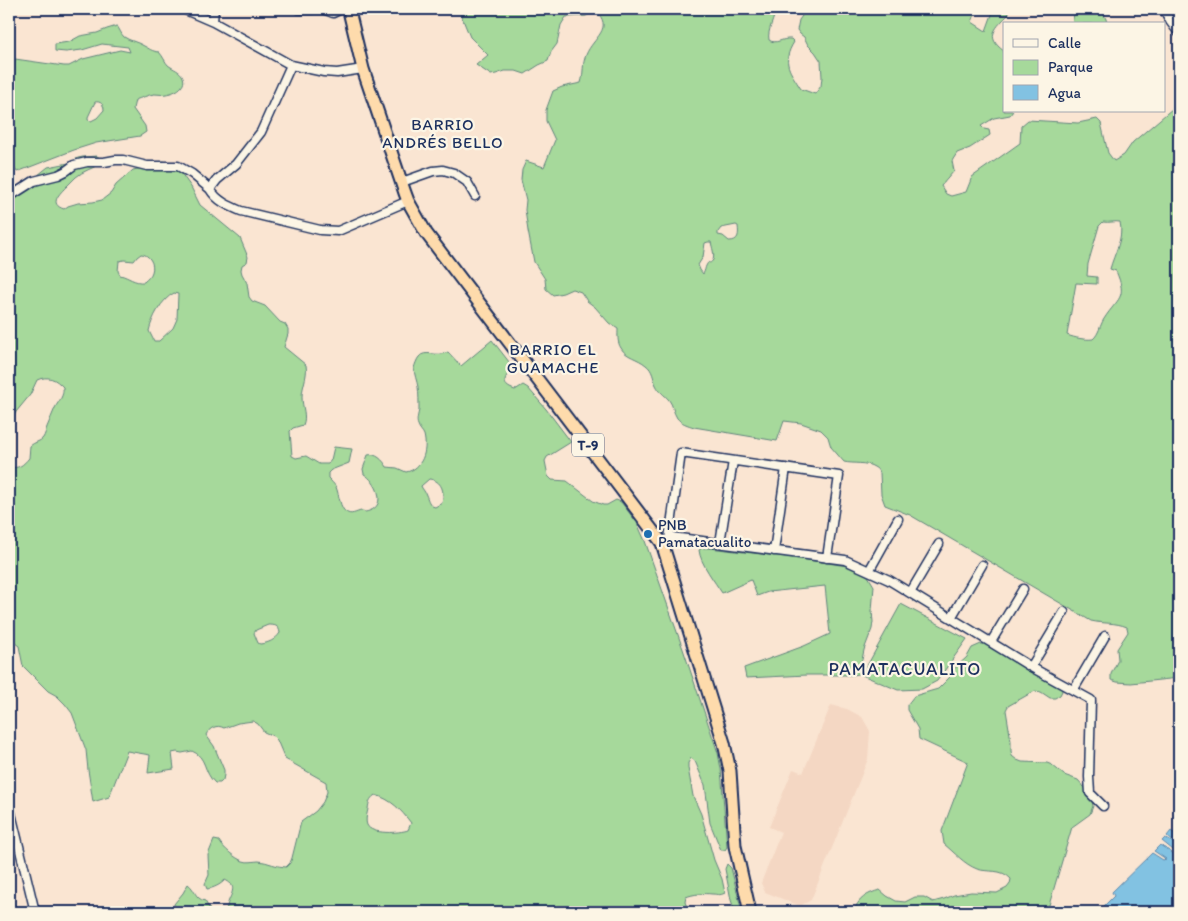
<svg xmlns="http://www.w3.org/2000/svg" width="1188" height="921" font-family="Itim,sans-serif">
	<rect width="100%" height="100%" fill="#fae5d2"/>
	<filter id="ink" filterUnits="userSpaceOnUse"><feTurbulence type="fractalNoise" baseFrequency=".02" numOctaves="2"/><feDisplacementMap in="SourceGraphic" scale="10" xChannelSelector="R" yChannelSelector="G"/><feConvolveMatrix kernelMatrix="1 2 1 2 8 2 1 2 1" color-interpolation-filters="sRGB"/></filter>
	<g filter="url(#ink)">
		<!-- built -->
		<path fill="#f4d7c3" d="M 831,705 L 847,709 L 862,717 L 870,731 L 868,759 L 811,900 L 800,906 L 765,892 L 761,883 L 781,832 L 769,827 L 793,769 L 803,773 Z"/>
		<!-- green -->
		<path fill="#a6d99b" stroke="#60847c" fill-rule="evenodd" d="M 428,9 L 775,9 C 775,20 767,29 769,40 C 776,45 782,38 791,39 L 794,42 C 781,63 790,71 801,89 L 815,94 L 821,86 L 822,77 L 821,61 L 815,52 L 808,45 L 804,37 L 800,34 L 797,30 L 799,20 L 807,9 L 977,9 L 972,22 L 986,31 L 994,9 L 1007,10 L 1009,14 C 996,27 984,37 1004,51 L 1004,111 L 1013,111 L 1010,115 L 994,118 L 981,126 L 984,129 L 989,130 L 990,135 L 970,148 L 957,153 L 952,161 L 954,171 L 941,186 L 946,194 L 951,196 L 966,192 L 972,177 L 1020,143 L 1021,126 L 1028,120 L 1078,123 L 1097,119 L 1101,123 L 1108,153 L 1114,161 L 1124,155 L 1133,142 L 1179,103 L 1179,678 L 1131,683 L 1117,682 L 1111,680 L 1111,674 L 1118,660 L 1117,649 L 1128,632 L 1127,627 C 1115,622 1104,624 1091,621 L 910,515 L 885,505 L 881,494 L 880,473 C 878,471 877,468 874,467 C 867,462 852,464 844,462 L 831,447 L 828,437 L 821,430 L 801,423 L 784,421 L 777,441 L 694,427 C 688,425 681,423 677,418 C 673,412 673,405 669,400 C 664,394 660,393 656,385 C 653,378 653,370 646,365 C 638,358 626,357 621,348 C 617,342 618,335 618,329 L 609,323 L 595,307 L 587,301 L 581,292 L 572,289 L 563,293 L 553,295 L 546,289 L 545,279 L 534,262 L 528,231 L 525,210 L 526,200 L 521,180 L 522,170 L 526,161 L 544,167 L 555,140 L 546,121 L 546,110 L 553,91 L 562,87 L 581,83 C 584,73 582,64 586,55 C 593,37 615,29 595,10 L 586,16 L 566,17 L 561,25 L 557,44 L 551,52 L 548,61 L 539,65 L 525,74 L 516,71 L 505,71 L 496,74 L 491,75 L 476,65 L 488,55 L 470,37 L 459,10 L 440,12 L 435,14 ZM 1103,222 C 1109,223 1115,221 1120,222 C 1124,238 1114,254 1110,269 L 1116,271 C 1128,299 1118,297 1104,319 C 1100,325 1099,334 1093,339 C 1085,340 1075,338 1067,335 L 1076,283 L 1097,284 L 1097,277 L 1087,276 L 1088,264 L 1099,226 ZM 736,225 L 738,226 C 739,235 739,241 729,241 L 723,236 L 718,235 L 718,232 L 721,228 ZM 708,242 L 711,242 C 712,247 715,255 713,260 C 708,267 710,258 706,266 C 705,268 705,271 703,274 L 700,270 L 698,265 L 703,257 L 705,243 Z
			M 1075,9 L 1101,9 L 1106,19 L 1107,24 L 1072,24 Z
			M 117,26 C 120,30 121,34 124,37 C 130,41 138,42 144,46 C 150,49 151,51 159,52 C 163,56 165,62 168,65 C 173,69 181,71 183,77 C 187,88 173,93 166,94 C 162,95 158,94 154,94 C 148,95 141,98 135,100 L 133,109 L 145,126 L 146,132 L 140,136 L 96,143 L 74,150 L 17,172 L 9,160 L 9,70 L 14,71 L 15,59 L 64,66 L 69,66 L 83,59 L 120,50 L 130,52 L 128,47 L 102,44 L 82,50 L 66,52 L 55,51 L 55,44 L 69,42 L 80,36 L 97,33 L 107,29 ZM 95,102 C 100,101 104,104 104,110 L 97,118 L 91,121 L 88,120 L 88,117 Z
			M 97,156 L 102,159 L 101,164 C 93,168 83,171 76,177 C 73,180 70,183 67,186 C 60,193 48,204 64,209 L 68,206 L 78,203 L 93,202 L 102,200 L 111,193 L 116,185 L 133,170 L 148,167 L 163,161 L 168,162 L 176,166 L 191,187 L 200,205 L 240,238 L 248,257 L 247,262 L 242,265 L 241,270 L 242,274 L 247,283 L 249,297 L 252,301 L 265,306 L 280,322 L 285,324 L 288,329 L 288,334 L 284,347 L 306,365 C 308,376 302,386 302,397 C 302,407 307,416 303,425 L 293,428 L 290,431 L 292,456 L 296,458 L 306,456 L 319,464 L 328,464 L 331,460 L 334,447 L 352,449 L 349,463 L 331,470 L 328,473 L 328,478 C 331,481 334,484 336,487 C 339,494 340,509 346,512 C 351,516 356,512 361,511 C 366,511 363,513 369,511 C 388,505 376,481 364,474 L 363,469 L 368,455 C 376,453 383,460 387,467 L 397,468 L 406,472 C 422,469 428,451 424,435 C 423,432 419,429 418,425 C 416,421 418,415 419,410 C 419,404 419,393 418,387 C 417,381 414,374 414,368 C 415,365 417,359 419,357 C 425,349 437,358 448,352 L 461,366 L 492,340 L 513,367 C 505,377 499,385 515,390 L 523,385 L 528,388 L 546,409 L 571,442 L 547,457 L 545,461 L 548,476 L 552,480 L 567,481 L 593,501 L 603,505 L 607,505 L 616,500 L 621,502 L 637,523 L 645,541 L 683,649 L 718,753 L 721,769 L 727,847 L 725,850 L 721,850 L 710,823 L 705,785 L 695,761 L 691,758 L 688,763 L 688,768 L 693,796 L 701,814 L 714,860 L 722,879 L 725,893 C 719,896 718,894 712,894 C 704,893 693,894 686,897 L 685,902 L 689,912 L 225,912 C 227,909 227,904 229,900 C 233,891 236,885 225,880 C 220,885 214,888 207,889 L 205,884 L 209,875 L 208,855 L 214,840 L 219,841 C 223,848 236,859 243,861 C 248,863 254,861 259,861 C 268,862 277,867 286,867 L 290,863 L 292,858 L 301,822 L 316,811 L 323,802 L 327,792 L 326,782 L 285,759 L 277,740 L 273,736 L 264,732 L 258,724 L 253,721 L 238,723 L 224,728 C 217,724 209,728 206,735 L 214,746 L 224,770 L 224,775 L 223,780 L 220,783 L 215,783 C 203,772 207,757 192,751 L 182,753 L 177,752 L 172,753 L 174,769 L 148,773 L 150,755 L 127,751 L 109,797 L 93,802 L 88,770 L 86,750 L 72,713 L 65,704 L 57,696 L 48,691 L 23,666 L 19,646 L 11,640 L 9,623 L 10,609 L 9,602 L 9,466 C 18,470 23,465 29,458 L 30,446 C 34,442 40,442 43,438 C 45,435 46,430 47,427 C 50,421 52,414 55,408 C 59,400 64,397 63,387 C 56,379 48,375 37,380 L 30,395 L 16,412 L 9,425 L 9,291 L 11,279 L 9,264 L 9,211 L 12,196 L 48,167 L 69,163 L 78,158 L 83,157 ZM 141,254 C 149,254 155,264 152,272 C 151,276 147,279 144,282 C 134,283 129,277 120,275 L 118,271 L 119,261 L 124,260 L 134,261 L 137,257 ZM 174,293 L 178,294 L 177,319 L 173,328 L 159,341 L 154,341 L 149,331 C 152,318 161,300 174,293 ZM 429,479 C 442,480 445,492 442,503 L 435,507 L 432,506 C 428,502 428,499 426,495 C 425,491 422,489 421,486 ZM 268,625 C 274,625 279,625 280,633 C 275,640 269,643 260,644 L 258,643 L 254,633 L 256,630 ZM 375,795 C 391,799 401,810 411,823 L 408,830 C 400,833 371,835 367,825 C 365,820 367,814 368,809 C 369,803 369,799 375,795 Z
			M 702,548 L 709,548 L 796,558 L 847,566 L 858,570 L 868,576 L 874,586 L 872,611 L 873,622 L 872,629 L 864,650 L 859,674 L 852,675 L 807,675 L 746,678 L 744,668 L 804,646 L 830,634 L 825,586 L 768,592 L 757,596 L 751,580 L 722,593 C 715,582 700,563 699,550 Z
			M 901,604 L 967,639 L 937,681 L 922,689 L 898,690 L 862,675 Z
			M 981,644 L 986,644 L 996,649 L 1061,686 L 1062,691 L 1060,695 L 1055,698 L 1050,698 L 1041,692 L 1035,691 L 1031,693 L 1008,706 L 1006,710 L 1011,741 L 1011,751 L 1012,756 L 1017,760 L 1022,762 L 1047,763 L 1052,765 L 1064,775 L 1078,780 L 1085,788 L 1092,801 L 1093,806 L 1090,814 L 1072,827 L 1047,912 L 854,912 C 857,899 868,893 880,890 L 887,896 L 896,901 L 905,902 L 915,897 L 924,897 L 933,902 L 944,899 L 954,895 L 971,892 L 997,893 L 1007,888 L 1010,884 L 1011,879 C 1001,868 989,873 977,869 C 964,864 955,853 944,844 L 942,831 L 968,762 L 919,739 L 918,729 L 907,710 L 907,705 L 914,696 L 938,689 L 950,677 L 955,668 L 967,657 L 972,648 Z
			M 727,864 L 731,868 L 742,912 L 735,912 L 731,900 L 725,869 Z
			M 188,884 C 196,890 194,898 205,901 L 211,912 L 175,912 L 174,904 L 183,893 Z"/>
		<!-- water -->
		<path fill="#82c2e2" stroke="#5987ad" d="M 1171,831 L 1179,837 L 1179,912 L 1103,912 L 1104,906 L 1114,896 L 1112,892 L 1152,853 L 1163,860 L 1166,859 L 1154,851 L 1160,845 L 1177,856 L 1178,854 L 1162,841 L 1165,838 L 1177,845 L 1167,836 Z"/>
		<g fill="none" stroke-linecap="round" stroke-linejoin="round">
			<defs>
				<path id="minor" d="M 183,9 L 213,22
					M 214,9 L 213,22 L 291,65 L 324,72 L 337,73 L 363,69
					M 299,9 L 312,9
					M 323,9 L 333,13 L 341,9
					M 1164,9 L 1170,21 L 1179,33
					M 291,65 L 261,132 L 236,164 L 217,180 L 210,189 C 217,201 229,206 241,211 L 320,230 L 338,231 L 408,201
					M 402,182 L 433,171 L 443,170 L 454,173 L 467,182 L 475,196
					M 9,197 L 34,181 L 58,175 L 66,171 L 74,165 L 87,162 L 104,162 L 115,160 L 123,160 L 147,166 L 178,166 L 192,174 L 210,189
					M 669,539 L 681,453 L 839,476 L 827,558
					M 662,543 L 672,537 L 845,560 L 889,580 L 1031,667 L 1091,700 L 1089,777 L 1090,793 L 1103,806
					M 720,543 L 733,461
					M 774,551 L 786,468
					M 869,571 L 898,519
					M 910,593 L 939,544
					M 951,618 L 982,565
					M 991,642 L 1023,589
					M 1031,667 L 1064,612
					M 1074,689 L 1105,636
					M 9,805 L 35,912"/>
				<path id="highway" d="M 350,9 L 350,15 L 363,69 L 405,193 L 408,201 L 426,233 L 662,543 L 724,743 L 730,771 L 735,846 L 750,912"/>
			</defs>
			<!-- minor casing -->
			<use href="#minor" stroke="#1b2f5e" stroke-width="11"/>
			<!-- highway casing -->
			<use href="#highway" stroke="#1b2f5e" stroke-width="15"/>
			<!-- minor -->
			<use href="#minor" stroke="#fcf5e5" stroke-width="8"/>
			<!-- highway -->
			<use href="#highway" stroke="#fedbac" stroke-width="11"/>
		</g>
	</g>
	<!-- markers -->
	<circle fill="#1f6fb2" stroke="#fcf5e5" stroke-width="2" cx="648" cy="534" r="5"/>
	<g text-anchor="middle" stroke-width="4.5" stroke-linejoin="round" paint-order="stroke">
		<!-- shield labels -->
		<rect fill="#fcf5e5" stroke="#5e6a86" stroke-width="1" x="572" y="433.5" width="32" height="23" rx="4"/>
		<g font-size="14" font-weight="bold" fill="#1b2f5e">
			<text x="588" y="450">T-9</text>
		</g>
		<!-- poi labels -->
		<g font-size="15" fill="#1b2f5e" stroke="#fcf5e5" text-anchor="start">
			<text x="658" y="530">PNB<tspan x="658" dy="17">Pamatacualito</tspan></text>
		</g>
		<!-- neighbourhood labels -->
		<g font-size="16" letter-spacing="1" fill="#1b2f5e" stroke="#fcf5e5">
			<text x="443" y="130">BARRIO<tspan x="443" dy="18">ANDRÉS BELLO</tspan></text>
			<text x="553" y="355">BARRIO EL<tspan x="553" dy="18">GUAMACHE</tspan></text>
		</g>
		<!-- quarter labels -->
		<g font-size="18" letter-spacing="1" fill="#1b2f5e" stroke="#fcf5e5">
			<text x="905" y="675">PAMATACUALITO</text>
		</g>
	</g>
	<!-- margin -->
	<rect width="1188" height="921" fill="none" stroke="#fcf5e5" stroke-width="30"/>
	<rect x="15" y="15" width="1158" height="891" fill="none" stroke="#1b2f5e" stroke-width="2" filter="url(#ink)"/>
	<!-- legend -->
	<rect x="1003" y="22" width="162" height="90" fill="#fcf5e5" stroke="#a2a6af"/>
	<rect x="1013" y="39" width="25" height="8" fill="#fcf5e5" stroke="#a2a6af"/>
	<text x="1048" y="48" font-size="15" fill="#1b2f5e">Calle</text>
	<rect x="1013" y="60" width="25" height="15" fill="#a6d99b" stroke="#a2a6af"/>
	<text x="1048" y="72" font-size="15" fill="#1b2f5e">Parque</text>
	<rect x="1013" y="85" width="25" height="15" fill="#82c2e2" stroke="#a2a6af"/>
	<text x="1048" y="98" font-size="15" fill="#1b2f5e">Agua</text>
</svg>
